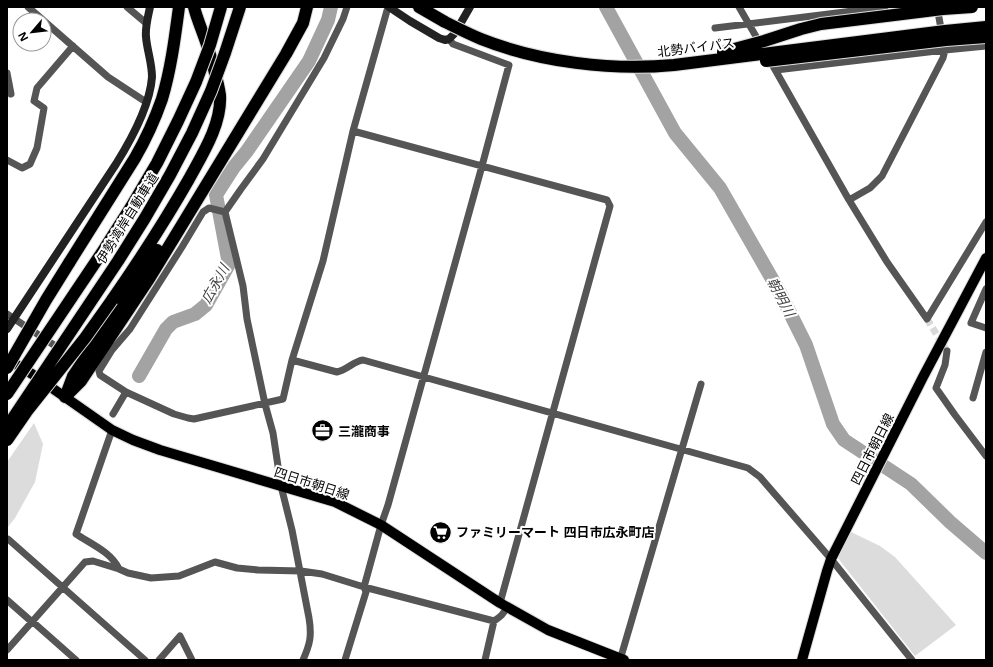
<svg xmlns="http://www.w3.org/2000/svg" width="993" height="667" font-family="'Noto Sans','Noto Sans JP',sans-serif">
	<rect width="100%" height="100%" fill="#fff"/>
	<!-- green -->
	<path fill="#dcdcdc" d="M 34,423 L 43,444 L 35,482 L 15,518 L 7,528 L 7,462 Z
		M 851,532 L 880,546 L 895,557 L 956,625 L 915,656 L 837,557 Z"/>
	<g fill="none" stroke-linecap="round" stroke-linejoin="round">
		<!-- river -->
		<path stroke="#a3a3a3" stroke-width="14" d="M 606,7 L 675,133 L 720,188 L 779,291 L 806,345 L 833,424 L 844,440 L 911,484 L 950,522 L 986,553
			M 139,376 L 166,329 L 173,322 L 195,314 L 206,305 L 229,264 L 216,195 L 234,167 L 247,151 L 309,61 L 328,20 L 331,7"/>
		<!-- street-tunnel -->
		<path stroke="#d9d9d9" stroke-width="7" stroke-dasharray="7 3.5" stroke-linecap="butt" d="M 927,319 L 947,351"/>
		<defs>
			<path id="primary" d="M 7,359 L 32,374 L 112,430 L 133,440 L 160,450 L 335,502 L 381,525 L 500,603 L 548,630 L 624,660
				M 802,660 L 827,571 L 831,559 L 923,377 L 986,258"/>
			<path id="highway" d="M 419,7 L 445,22
				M 69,263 L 135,158 C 146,139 155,119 162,99 C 171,69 175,37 179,7
				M 112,300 C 139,261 165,221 189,179 C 202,155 222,124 220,95 C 219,89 218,83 216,77 C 213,65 210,53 206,42 C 202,30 197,19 194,7
				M 67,392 L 73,376 L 143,273 L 157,250
				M 65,397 L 81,381 L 149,279 L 286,54 L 303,23 L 307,7"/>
		</defs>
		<!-- primary casing -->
		<use href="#primary" stroke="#dbdbdb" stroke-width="12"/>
		<!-- highway casing -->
		<use href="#highway" stroke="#dbdbdb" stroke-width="14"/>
		<!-- street -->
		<path stroke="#555" stroke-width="7" d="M 28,7 L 43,20
			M 127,7 L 146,23
			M 739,7 L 761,45
			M 44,21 L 108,77 L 146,102
			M 715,28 L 885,7
			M 769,59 L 849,200 L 887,262 L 927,319 L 986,222
			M 776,70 L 945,50 L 986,46
			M 7,73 L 11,94
			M 353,131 L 607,200 L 610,206 L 500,603
			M 7,160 L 22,168 L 30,164 L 37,148 L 44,108 L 34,101 L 37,88 L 73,46
			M 849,200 L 870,188 L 882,176 L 943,58 L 945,50 L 937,7
			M 225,212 L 209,208 L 203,212 L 182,247 L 130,329 L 112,350 L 99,371 L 100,375 L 103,377 L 126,392 L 174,414 L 188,418 L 194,419 L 283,399 L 292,360 L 323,261 L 353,131 L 388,7
			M 986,289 L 971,323 L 986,328
			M 7,314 L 72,357
			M 947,351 L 945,365 L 936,388 L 955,415 L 986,456
			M 292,360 L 337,372 C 347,370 354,361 363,360 L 748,468 L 760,477 L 831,559 L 912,660
			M 973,398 L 986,352
			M 113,414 L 126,392
			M 112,430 L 76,534 C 91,544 111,552 119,569
			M 7,539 L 8,539 L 145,660
			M 7,600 L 32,622
			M 33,622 L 76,660
			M 7,650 L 85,562 L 93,561 L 119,569 L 128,573 L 151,578 L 179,576 L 215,562 L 237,568 L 258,570 L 301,571 L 322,574 L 364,587 L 494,621
			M 159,660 L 180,636 L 192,660
			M 303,660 C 310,644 312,636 309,618 L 292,530 L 281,486 L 273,433 L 265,404 L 247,319 L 243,286 L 225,212 L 241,189 L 263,159 L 324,58 L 343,19 L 347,7
			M 345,660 L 366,592 L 364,587 L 381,525 L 388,505 L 482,166 L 509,65 L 453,44 L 449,39
			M 485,660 L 494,621 C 500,617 504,614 507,607
			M 620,660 L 701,384"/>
		<!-- secondary -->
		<path stroke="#222" stroke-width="8" d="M 389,7 L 410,21 L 439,38 L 445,40 L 449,39 L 455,33 L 470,7
			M 7,329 L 116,164 C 131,140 150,105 152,77 C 152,63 147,50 146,37 C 145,27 148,17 150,7"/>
		<!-- primary -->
		<use href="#primary" stroke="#000" stroke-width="10"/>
		<!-- highway -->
		<use href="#highway" stroke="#000" stroke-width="12"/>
		<defs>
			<path id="highway-bridge" d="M 445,22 C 457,28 469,34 481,39 C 539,62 612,71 674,65 L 945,31 L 986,27
				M 723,52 L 764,41 L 801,29 L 821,24 L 943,9 L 972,7
				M 766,61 L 946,40 L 986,37
				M 7,368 L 46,300 L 69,263
				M 7,394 L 103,251 L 131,207 L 157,163 L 178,121 L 196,82 L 210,45 L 221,7
				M 7,427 L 118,261 L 145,218 L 170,175 L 192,133 L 211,91 L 225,53 L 240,7
				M 7,440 L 27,411 L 85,338 L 112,300"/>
		</defs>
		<!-- highway-bridge casing -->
		<use href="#highway-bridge" stroke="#dbdbdb" stroke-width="14" stroke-linecap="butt"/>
		<!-- highway-bridge -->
		<use href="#highway-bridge" stroke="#000" stroke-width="12"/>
	</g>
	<!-- icons -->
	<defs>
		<symbol id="office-disc" viewBox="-11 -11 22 22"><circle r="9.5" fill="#000" stroke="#fff"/><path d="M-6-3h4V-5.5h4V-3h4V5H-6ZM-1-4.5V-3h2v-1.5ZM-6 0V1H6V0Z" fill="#fff"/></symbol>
		<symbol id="supermarket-disc" viewBox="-11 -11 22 22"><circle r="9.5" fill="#000" stroke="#fff"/><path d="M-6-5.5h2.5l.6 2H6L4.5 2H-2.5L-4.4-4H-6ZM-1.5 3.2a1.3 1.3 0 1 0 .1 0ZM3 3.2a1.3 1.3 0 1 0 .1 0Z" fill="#fff"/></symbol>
	</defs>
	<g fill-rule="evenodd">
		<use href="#office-disc" x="310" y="418" width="25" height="25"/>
		<use href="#supermarket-disc" x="428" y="520" width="25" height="25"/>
	</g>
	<g text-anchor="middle" stroke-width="4" stroke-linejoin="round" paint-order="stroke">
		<!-- street labels -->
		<g font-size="13" fill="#000" stroke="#fff">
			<text transform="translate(696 47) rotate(-7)" y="5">北勢バイパス</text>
			<text transform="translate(127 218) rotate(-58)" y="5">伊勢湾岸自動車道</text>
			<text transform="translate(872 449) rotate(-63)" y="5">四日市朝日線</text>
			<text transform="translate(312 483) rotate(18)" y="5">四日市朝日線</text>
		</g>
		<!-- poi labels -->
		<g font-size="13" font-weight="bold" fill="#000" stroke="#fff" text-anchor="start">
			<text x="338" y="436">三瀧商事</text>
			<text x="456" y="537">ファミリーマート 四日市広永町店</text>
		</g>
		<!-- water labels -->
		<g font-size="14" font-style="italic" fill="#444" stroke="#fff">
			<text transform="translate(215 284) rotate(-61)" y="5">広永川</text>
			<text transform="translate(781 297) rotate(62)" y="5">朝明川</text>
		</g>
	</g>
	<!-- border -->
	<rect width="993" height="667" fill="none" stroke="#000000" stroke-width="16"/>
	<!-- north arrow -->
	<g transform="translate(32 32) rotate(242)"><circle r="19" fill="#ffffff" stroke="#999999"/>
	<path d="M0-3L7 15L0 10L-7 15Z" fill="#000000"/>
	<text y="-6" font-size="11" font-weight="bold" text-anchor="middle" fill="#000000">N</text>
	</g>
</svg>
